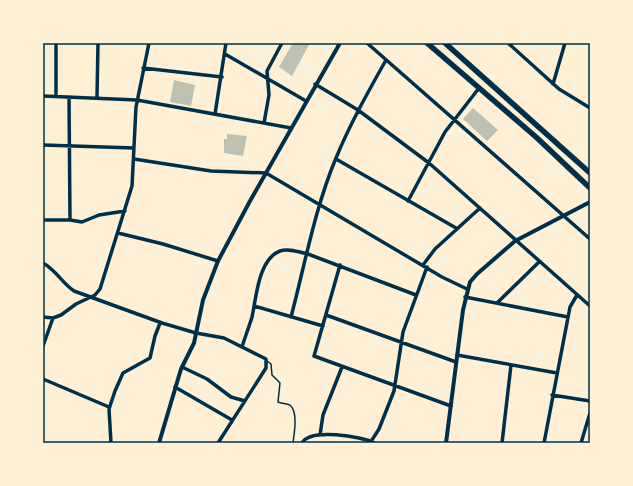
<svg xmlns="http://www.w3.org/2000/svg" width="633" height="486" font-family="'Nunito Sans',sans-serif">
	<rect width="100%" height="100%" fill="#fdf0d5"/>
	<!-- building -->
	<path fill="#bec0b2" d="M 293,43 L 310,43 L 292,76 L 279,67 Z
		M 174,80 L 195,85 L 191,106 L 170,102 Z
		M 473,108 L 498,130 L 487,141 L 463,119 Z
		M 227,134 L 247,136 L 243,156 L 224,153 L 224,139 L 227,139 Z"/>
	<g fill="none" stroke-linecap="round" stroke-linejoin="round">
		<!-- service -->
		<path stroke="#003049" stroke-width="1.5" d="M 267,361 L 271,364 L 272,375 L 280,383 L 278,402 C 282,404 288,403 291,406 C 298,414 294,434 293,443"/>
		<!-- minor -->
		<path stroke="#003049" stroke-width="3.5" d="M 56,43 L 56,96
			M 367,43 L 590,239
			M 508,43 L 559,89 L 590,108
			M 225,54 L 306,101
			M 143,68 L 222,77
			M 315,84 L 358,110 L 429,163 L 590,306
			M 553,84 L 565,43
			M 43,96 L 137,100 L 291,128
			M 69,97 L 70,220
			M 97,97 L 98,43
			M 215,114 L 226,43
			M 264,123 L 269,95 L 267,71 L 282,43
			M 43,145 L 134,148
			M 134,159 L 211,171 L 266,173 L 442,277 L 467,289
			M 336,159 L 456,228
			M 408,201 L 445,132 L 479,88
			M 43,220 L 70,220 L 82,222 L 99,215 L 125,211
			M 118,233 L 163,244 L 218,261
			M 43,263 C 56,270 62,283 74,291 L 162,323 L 196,333 L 224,338 L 266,359 L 266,368 L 218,443
			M 340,265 L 314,356 L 451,406
			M 423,265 L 435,249 L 480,208
			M 465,297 L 568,317
			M 497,303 L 539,262
			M 254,306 L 323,326
			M 326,315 L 456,362
			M 43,317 L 53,318 L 61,315 L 76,304 L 95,295 L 100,289 L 132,186 L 136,107 L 149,43
			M 291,317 C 305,264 315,208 336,158 C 350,124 368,92 386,60
			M 43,346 L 53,318
			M 242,347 C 245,337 249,327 252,317 C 256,300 258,259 280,251 C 288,248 299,252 308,254 L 416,295
			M 457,355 L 557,373
			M 182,367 L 207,379 L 231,397 L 245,401
			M 43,379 L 109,407
			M 175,387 L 232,420
			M 552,395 L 590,401
			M 320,435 L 323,415 L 342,367
			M 111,443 L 109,409 L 115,391 L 123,373 L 150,358 L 155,336 L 160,323
			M 302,443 C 310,428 361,436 375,443
			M 370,443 L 379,429 L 394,391 L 403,332 L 427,267
			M 502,443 L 511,365
			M 544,443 L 570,307 L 577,295
			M 581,443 L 590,413"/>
		<!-- tertiary -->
		<path stroke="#003049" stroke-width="4" d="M 159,443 L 181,369 L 194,343 L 203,300 L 218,261 L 250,201 L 340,43
			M 446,443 L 463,310 L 470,282 L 477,274 L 515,241 L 590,202"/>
		<!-- trunk -->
		<path stroke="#003049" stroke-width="5.5" d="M 427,43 L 536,137 L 590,188
			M 445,43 L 590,173"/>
	</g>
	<!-- border -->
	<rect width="633" height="486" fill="none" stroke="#fdf0d5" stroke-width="88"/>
	<rect x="44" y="44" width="545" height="398" fill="none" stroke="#003049" stroke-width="1.5"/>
</svg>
